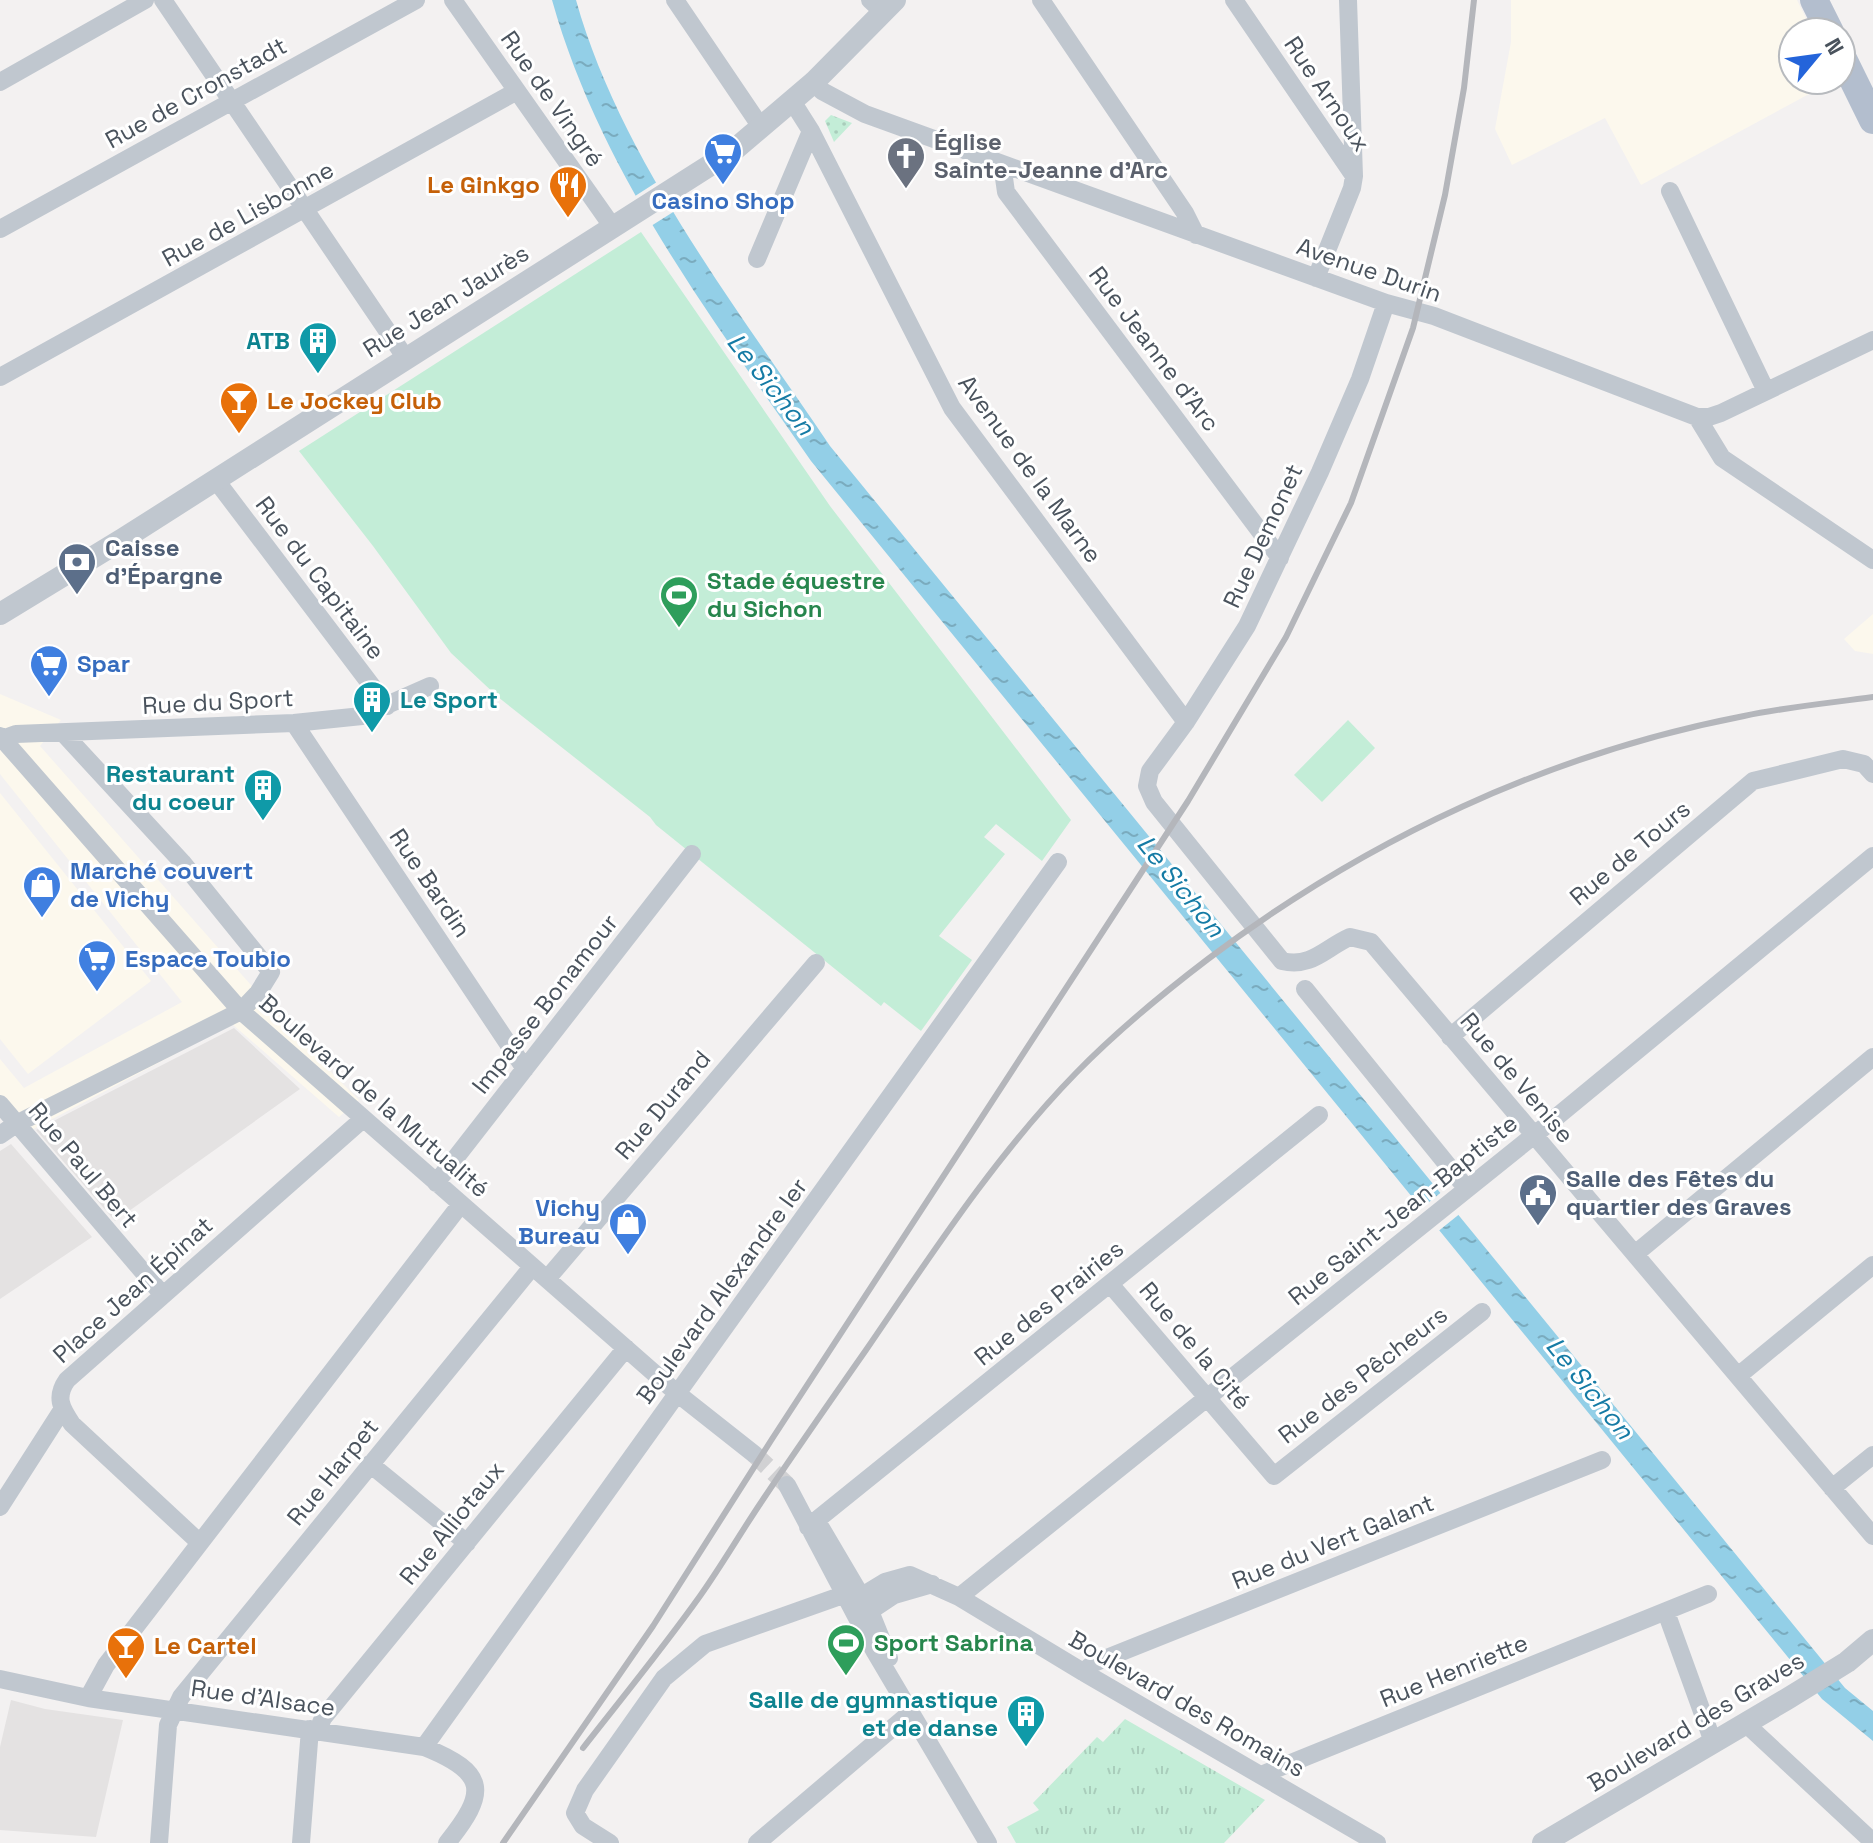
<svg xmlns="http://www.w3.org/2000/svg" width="1873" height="1843" font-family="'Space Grotesk',sans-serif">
	<defs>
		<pattern id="park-tufts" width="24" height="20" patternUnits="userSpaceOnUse" patternTransform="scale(2)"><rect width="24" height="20" fill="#c3edd7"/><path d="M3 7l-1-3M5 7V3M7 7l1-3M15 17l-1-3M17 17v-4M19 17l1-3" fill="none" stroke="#a9cdbb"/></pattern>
		<pattern id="garden-dots" width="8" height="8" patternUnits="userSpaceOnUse" patternTransform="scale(2)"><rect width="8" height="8" fill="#c3edd7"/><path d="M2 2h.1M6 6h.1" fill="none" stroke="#a9cdbb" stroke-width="1.8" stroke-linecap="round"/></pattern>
		<pattern id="water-ripples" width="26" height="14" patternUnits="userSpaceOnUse" patternTransform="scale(2)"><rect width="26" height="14" fill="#93cfe7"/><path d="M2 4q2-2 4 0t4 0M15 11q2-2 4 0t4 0" fill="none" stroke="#7aabbe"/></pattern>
	</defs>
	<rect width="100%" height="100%" fill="#f3f1f1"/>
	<!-- commercial -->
	<path fill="#fcf8ed" d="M 1511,0 L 1797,0 L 1813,32 L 1793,32 L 1793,80 L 1835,80 L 1641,185 L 1605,118 L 1512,165 L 1495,129 L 1511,42 Z
		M 1873,614 L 1873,654 L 1855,651 L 1844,639 Z
		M 0,694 L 61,720 L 40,746 L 303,1044 L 359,1100 L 339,1117 L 232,1024 L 24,1134 L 0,1104 L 0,1059 L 24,1088 L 182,1002 L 0,774 Z
		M 0,793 L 151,981 L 28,1074 L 0,1039 Z"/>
	<!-- education -->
	<path fill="#e4e2e2" d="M 234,1028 L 300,1089 L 115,1221 L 36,1130 Z
		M 11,1144 L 92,1237 L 0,1299 L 0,1151 Z
		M 11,1700 L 45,1709 L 123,1720 L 96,1837 L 0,1830 L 0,1747 Z"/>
	<!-- grass -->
	<path fill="#c3edd7" d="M 641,232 L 830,506 L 1071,820 L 1042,861 L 996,824 L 984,837 L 1005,854 L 939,936 L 972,960 L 921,1031 L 884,1002 L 881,1006 L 656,825 L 650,817 L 498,697 L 451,653 L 373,546 L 299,451 Z
		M 1348,720 L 1375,748 L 1322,802 L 1294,775 Z"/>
	<!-- park -->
	<path fill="url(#park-tufts)" d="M 1125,1719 L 1265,1800 L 1224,1843 L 1016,1843 L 1007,1827 L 1039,1810 L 1033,1803 L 1097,1737 L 1103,1742 Z"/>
	<!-- garden -->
	<path fill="url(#garden-dots)" d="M 831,115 L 852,123 L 834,142 L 825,121 Z"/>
	<!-- water -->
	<path fill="url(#water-ripples)" d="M 552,0 L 576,0 C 620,158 739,311 830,446 L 1845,1688 L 1873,1711 L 1873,1741 L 1822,1699 L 811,461 C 711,317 600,171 552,0 Z"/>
	<!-- pier -->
	<path fill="#f3f1f1" d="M 660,180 L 678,209 L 651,226 L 632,198 Z
		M 1444,1190 L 1462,1212 L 1436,1233 L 1418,1211 Z"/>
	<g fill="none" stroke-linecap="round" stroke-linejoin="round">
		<!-- minor-tunnel -->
		<path stroke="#d1d1d3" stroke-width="18" stroke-dasharray="18 9" stroke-linecap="butt" d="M 754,1454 L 787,1485"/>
		<!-- minor -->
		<path stroke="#c0c7cf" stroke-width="18" d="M 163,0 L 405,357
			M 453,0 L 612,226
			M 675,0 L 761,127
			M 870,0 L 883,12
			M 1041,0 L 1185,213 L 1196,235
			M 1234,0 L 1354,176
			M 0,82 L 145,0
			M 814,82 L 822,91 L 865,114 L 1386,303 L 1434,316 L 1697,417 L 1722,458 L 1873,560
			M 792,101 L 811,131 L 952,408 L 1186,722
			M 1002,164 L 1006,192 L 1280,558
			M 1670,191 L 1766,391
			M 0,229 L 416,0
			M 757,259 L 811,131
			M 1316,278 L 1352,188 L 1354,176 L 1348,0
			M 1386,303 L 1360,379 L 1320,472 L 1247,626 L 1186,722 L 1150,771 L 1147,786 L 1154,802 L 1282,961 C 1312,968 1325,948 1350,937 L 1371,942 L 1873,1536
			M 0,377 L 517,91
			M 1697,417 L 1709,417 L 1721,413 L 1873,340
			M 215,479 L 387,706
			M 294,723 L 525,1069
			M 0,736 L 241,1011 L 678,1394 L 754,1454
			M 2,739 L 16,734 L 294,723 L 362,716 L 430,686
			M 1305,989 L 1467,1189
			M 1450,1037 L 1753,781 L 1843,759 L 1864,764 L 1873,774
			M 0,1104 L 162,1294
			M 0,1135 L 16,1124 L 241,1011 L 258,993 L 271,972 L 182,862 L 64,734
			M 436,1183 L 692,854
			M 1635,1254 L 1873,1057
			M 547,1279 L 816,963
			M 1110,1284 L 1274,1476 L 1482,1312
			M 1738,1376 L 1873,1265
			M 370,1464 L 467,1543
			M 787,1485 L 875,1652 L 988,1843
			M 1832,1488 L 1873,1455
			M 0,1507 L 62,1410
			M 808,1527 L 1319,1115
			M 821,1528 L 870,1611 L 889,1658
			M 200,1543 L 72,1424 C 61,1408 55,1397 67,1380 L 363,1119
			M 862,1596 L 885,1582 L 910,1575 L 959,1597 L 1083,1672 L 1377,1843
			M 959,1597 L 1548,1124 L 1873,856
			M 863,1606 L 870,1611 L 894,1595 L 932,1584
			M 1666,1612 L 1713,1742
			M 1083,1672 L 1094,1663 L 1602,1460
			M 0,1679 L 88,1698 L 424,1747 C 489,1773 487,1793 447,1843
			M 88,1698 L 106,1665 L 461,1204
			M 1745,1723 L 1873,1842
			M 318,1730 L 323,1718 L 626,1348
			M 424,1747 L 1058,862
			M 1261,1775 L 1708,1594
			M 159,1843 L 168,1725 L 181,1697 L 532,1267
			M 301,1843 L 310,1729
			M 610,1843 L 583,1826 L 575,1813 L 585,1790 L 664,1678 L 705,1644 L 843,1595 L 862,1596
			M 757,1843 L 910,1713"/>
		<!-- tertiary -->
		<path stroke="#c0c7cf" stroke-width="22" d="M 0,614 L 123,539 L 734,150 L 814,82 L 895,0
			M 1543,1843 L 1787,1699 L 1847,1662 L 1873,1640"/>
		<!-- primary -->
		<path stroke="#b3bece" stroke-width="28" d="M 1814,0 L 1830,32
			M 1841,55 L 1873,120"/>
		<!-- rail -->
		<path stroke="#b4b6bb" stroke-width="6" d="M 583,1748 C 622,1698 663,1648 700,1596 C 722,1565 741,1532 762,1501 C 796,1450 831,1400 866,1350 C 931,1255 995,1156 1076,1073 C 1117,1031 1162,994 1208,959 C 1367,839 1548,754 1744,716 C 1786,707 1830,703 1873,697
			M 503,1843 L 653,1626 L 772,1439 L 1188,801 L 1286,637 L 1351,503 L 1413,328 L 1445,195 L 1464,88 L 1474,0"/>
	</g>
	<!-- icons -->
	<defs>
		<symbol id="supermarket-pin" viewBox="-11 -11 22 30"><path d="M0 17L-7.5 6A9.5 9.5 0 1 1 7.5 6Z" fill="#3f7fe0" stroke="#fff"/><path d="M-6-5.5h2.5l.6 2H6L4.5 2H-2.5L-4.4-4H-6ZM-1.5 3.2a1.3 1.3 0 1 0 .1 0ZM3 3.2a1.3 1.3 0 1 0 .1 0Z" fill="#fff"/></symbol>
		<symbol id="church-pin" viewBox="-11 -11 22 30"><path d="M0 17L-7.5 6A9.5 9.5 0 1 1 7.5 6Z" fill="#6b7280" stroke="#fff"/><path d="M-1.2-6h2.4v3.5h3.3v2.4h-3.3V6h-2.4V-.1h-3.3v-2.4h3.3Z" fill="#fff"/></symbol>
		<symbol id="restaurant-pin" viewBox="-11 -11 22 30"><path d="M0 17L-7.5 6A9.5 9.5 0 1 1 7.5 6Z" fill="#e8710a" stroke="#fff"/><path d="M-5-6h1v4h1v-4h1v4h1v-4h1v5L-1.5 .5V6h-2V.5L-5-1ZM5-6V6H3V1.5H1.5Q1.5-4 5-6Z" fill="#fff"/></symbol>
		<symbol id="building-pin" viewBox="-11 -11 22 30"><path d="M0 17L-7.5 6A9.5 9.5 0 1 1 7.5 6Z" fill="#0f9aa8" stroke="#fff"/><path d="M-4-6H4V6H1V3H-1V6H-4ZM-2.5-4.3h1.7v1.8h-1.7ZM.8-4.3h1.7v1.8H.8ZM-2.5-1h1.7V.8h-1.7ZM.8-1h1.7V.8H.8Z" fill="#fff"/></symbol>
		<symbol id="bar-pin" viewBox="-11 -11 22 30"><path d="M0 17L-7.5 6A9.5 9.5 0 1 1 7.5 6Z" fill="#e8710a" stroke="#fff"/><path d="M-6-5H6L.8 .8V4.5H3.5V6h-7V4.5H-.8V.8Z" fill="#fff"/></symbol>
		<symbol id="bank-pin" viewBox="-11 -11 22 30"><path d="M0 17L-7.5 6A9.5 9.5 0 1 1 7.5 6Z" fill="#5c6f8a" stroke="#fff"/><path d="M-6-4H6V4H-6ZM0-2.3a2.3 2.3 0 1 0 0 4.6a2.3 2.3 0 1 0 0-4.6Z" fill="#fff"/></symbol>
		<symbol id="stadium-pin" viewBox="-11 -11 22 30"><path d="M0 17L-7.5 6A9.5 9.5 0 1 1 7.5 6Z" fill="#2e9e5b" stroke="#fff"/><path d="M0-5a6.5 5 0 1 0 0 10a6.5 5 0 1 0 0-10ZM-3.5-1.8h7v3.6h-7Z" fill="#fff"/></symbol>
		<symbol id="shop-pin" viewBox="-11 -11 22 30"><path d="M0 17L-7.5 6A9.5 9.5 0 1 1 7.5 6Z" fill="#3f7fe0" stroke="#fff"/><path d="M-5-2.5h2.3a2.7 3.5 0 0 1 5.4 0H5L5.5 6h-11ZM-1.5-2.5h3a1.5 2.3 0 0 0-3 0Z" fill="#fff"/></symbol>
		<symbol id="civic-pin" viewBox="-11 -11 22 30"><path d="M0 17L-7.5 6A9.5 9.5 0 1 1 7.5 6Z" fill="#5c6f8a" stroke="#fff"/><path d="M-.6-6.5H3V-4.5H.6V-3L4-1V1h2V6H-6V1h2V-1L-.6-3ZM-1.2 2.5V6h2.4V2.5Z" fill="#fff"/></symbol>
	</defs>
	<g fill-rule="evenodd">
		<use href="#supermarket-pin" x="701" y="130" width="44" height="60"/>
		<use href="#church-pin" x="884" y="134" width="44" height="60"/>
		<use href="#restaurant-pin" x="546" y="163" width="44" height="60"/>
		<use href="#building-pin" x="296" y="319" width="44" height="60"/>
		<use href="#bar-pin" x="217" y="379" width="44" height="60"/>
		<use href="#bank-pin" x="55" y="540" width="44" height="60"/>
		<use href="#stadium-pin" x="657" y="573" width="44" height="60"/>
		<use href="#supermarket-pin" x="27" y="642" width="44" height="60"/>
		<use href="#building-pin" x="350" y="678" width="44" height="60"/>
		<use href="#building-pin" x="241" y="766" width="44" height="60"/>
		<use href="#shop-pin" x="20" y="863" width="44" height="60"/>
		<use href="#supermarket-pin" x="75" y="937" width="44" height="60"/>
		<use href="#civic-pin" x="1516" y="1171" width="44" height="60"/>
		<use href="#shop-pin" x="606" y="1200" width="44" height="60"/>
		<use href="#stadium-pin" x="824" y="1621" width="44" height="60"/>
		<use href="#bar-pin" x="104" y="1624" width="44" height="60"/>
		<use href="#building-pin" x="1004" y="1692" width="44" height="60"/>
	</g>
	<g text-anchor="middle" stroke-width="6" stroke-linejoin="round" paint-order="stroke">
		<!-- street labels -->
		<g font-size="24" fill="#4a535d" stroke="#fff">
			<text transform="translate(196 93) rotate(-29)" y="8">Rue de Cronstadt</text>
			<text transform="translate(1327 94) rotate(56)" y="8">Rue Arnoux</text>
			<text transform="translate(552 99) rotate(55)" y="8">Rue de Vingré</text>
			<text transform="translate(248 214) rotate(-29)" y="8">Rue de Lisbonne</text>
			<text transform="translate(1369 270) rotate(19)" y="8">Avenue Durin</text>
			<text transform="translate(446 301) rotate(-32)" y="8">Rue Jean Jaurès</text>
			<text transform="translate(1154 349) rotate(53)" y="8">Rue Jeanne d'Arc</text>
			<text transform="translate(1030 469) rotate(54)" y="8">Avenue de la Marne</text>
			<text transform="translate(1263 536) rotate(-65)" y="8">Rue Demonet</text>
			<text transform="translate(320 578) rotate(53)" y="8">Rue du Capitaine</text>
			<text transform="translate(218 702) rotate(-3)" y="8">Rue du Sport</text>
			<text transform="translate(1630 853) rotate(-40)" y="8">Rue de Tours</text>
			<text transform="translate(430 883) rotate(56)" y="8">Rue Bardin</text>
			<text transform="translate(545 1004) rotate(-52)" y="8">Impasse Bonamour</text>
			<text transform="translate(1517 1078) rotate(50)" y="8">Rue de Venise</text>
			<text transform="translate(374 1096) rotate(41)" y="8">Boulevard de la Mutualité</text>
			<text transform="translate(663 1105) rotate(-50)" y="8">Rue Durand</text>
			<text transform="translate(83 1165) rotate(50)" y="8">Rue Paul Bert</text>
			<text transform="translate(1403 1210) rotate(-39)" y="8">Rue Saint-Jean-Baptiste</text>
			<text transform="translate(133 1290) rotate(-42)" y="8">Place Jean Épinat</text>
			<text transform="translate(722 1291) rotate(-54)" y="8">Boulevard Alexandre Ier</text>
			<text transform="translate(1049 1303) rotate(-39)" y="8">Rue des Prairies</text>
			<text transform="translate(1195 1346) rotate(50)" y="8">Rue de la Cité</text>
			<text transform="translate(1363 1375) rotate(-38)" y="8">Rue des Pêcheurs</text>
			<text transform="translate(333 1472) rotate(-51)" y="8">Rue Harpet</text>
			<text transform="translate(452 1523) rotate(-51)" y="8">Rue Alliotaux</text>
			<text transform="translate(1333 1542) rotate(-22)" y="8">Rue du Vert Galant</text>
			<text transform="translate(1454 1671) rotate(-22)" y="8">Rue Henriette</text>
			<text transform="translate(263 1698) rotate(8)" y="8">Rue d'Alsace</text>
			<text transform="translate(1187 1704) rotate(30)" y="8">Boulevard des Romains</text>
			<text transform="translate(1696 1722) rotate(-31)" y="8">Boulevard des Graves</text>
		</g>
		<!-- worship labels -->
		<g font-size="24" font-weight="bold" fill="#5b616d" stroke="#fff" text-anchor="start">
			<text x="934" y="150">Église<tspan x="934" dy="28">Sainte-Jeanne d'Arc</tspan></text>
		</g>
		<!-- food labels -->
		<g font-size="24" font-weight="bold" fill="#c56008" stroke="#fff" text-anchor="start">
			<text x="540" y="193" text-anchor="end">Le Ginkgo</text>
			<text x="267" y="409">Le Jockey Club</text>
			<text x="154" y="1654">Le Cartel</text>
		</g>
		<!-- shop labels -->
		<g font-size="24" font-weight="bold" fill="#366cbe" stroke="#fff" text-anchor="start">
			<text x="723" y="209" text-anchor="middle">Casino Shop</text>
			<text x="77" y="672">Spar</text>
			<text x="70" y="879">Marché couvert<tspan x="70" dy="28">de Vichy</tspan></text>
			<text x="125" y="967">Espace Toubio</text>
			<text x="600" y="1216" text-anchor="end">Vichy<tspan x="600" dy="28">Bureau</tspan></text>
		</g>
		<!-- culture labels -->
		<g font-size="24" font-weight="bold" fill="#0d838f" stroke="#fff" text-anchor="end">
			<text x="290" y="349">ATB</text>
			<text x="400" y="708" text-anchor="start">Le Sport</text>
			<text x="235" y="782">Restaurant<tspan x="235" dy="28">du coeur</tspan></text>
			<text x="998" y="1708">Salle de gymnastique<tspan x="998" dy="28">et de danse</tspan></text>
		</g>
		<!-- service labels -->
		<g font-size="24" font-weight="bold" fill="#4e5e75" stroke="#fff" text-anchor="start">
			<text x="105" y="556">Caisse<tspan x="105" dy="28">d'Épargne</tspan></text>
			<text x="1566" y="1187">Salle des Fêtes du<tspan x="1566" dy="28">quartier des Graves</tspan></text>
		</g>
		<!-- leisure labels -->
		<g font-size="24" font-weight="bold" fill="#27864d" stroke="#fff" text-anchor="start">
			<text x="707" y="589">Stade équestre<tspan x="707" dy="28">du Sichon</tspan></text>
			<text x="874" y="1651">Sport Sabrina</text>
		</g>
		<!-- water labels -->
		<g font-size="26" font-style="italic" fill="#157ba5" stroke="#fff">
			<text transform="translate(771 384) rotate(51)" y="9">Le Sichon</text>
			<text transform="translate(1181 886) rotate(51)" y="9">Le Sichon</text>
			<text transform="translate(1590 1388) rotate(51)" y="9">Le Sichon</text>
		</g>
	</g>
	<!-- north arrow -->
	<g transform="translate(1817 56) rotate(61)"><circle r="38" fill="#ffffff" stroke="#b7babe" stroke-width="2"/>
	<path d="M0-6L14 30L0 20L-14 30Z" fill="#2464da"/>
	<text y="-12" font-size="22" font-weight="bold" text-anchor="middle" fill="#4a535d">N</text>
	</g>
</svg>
